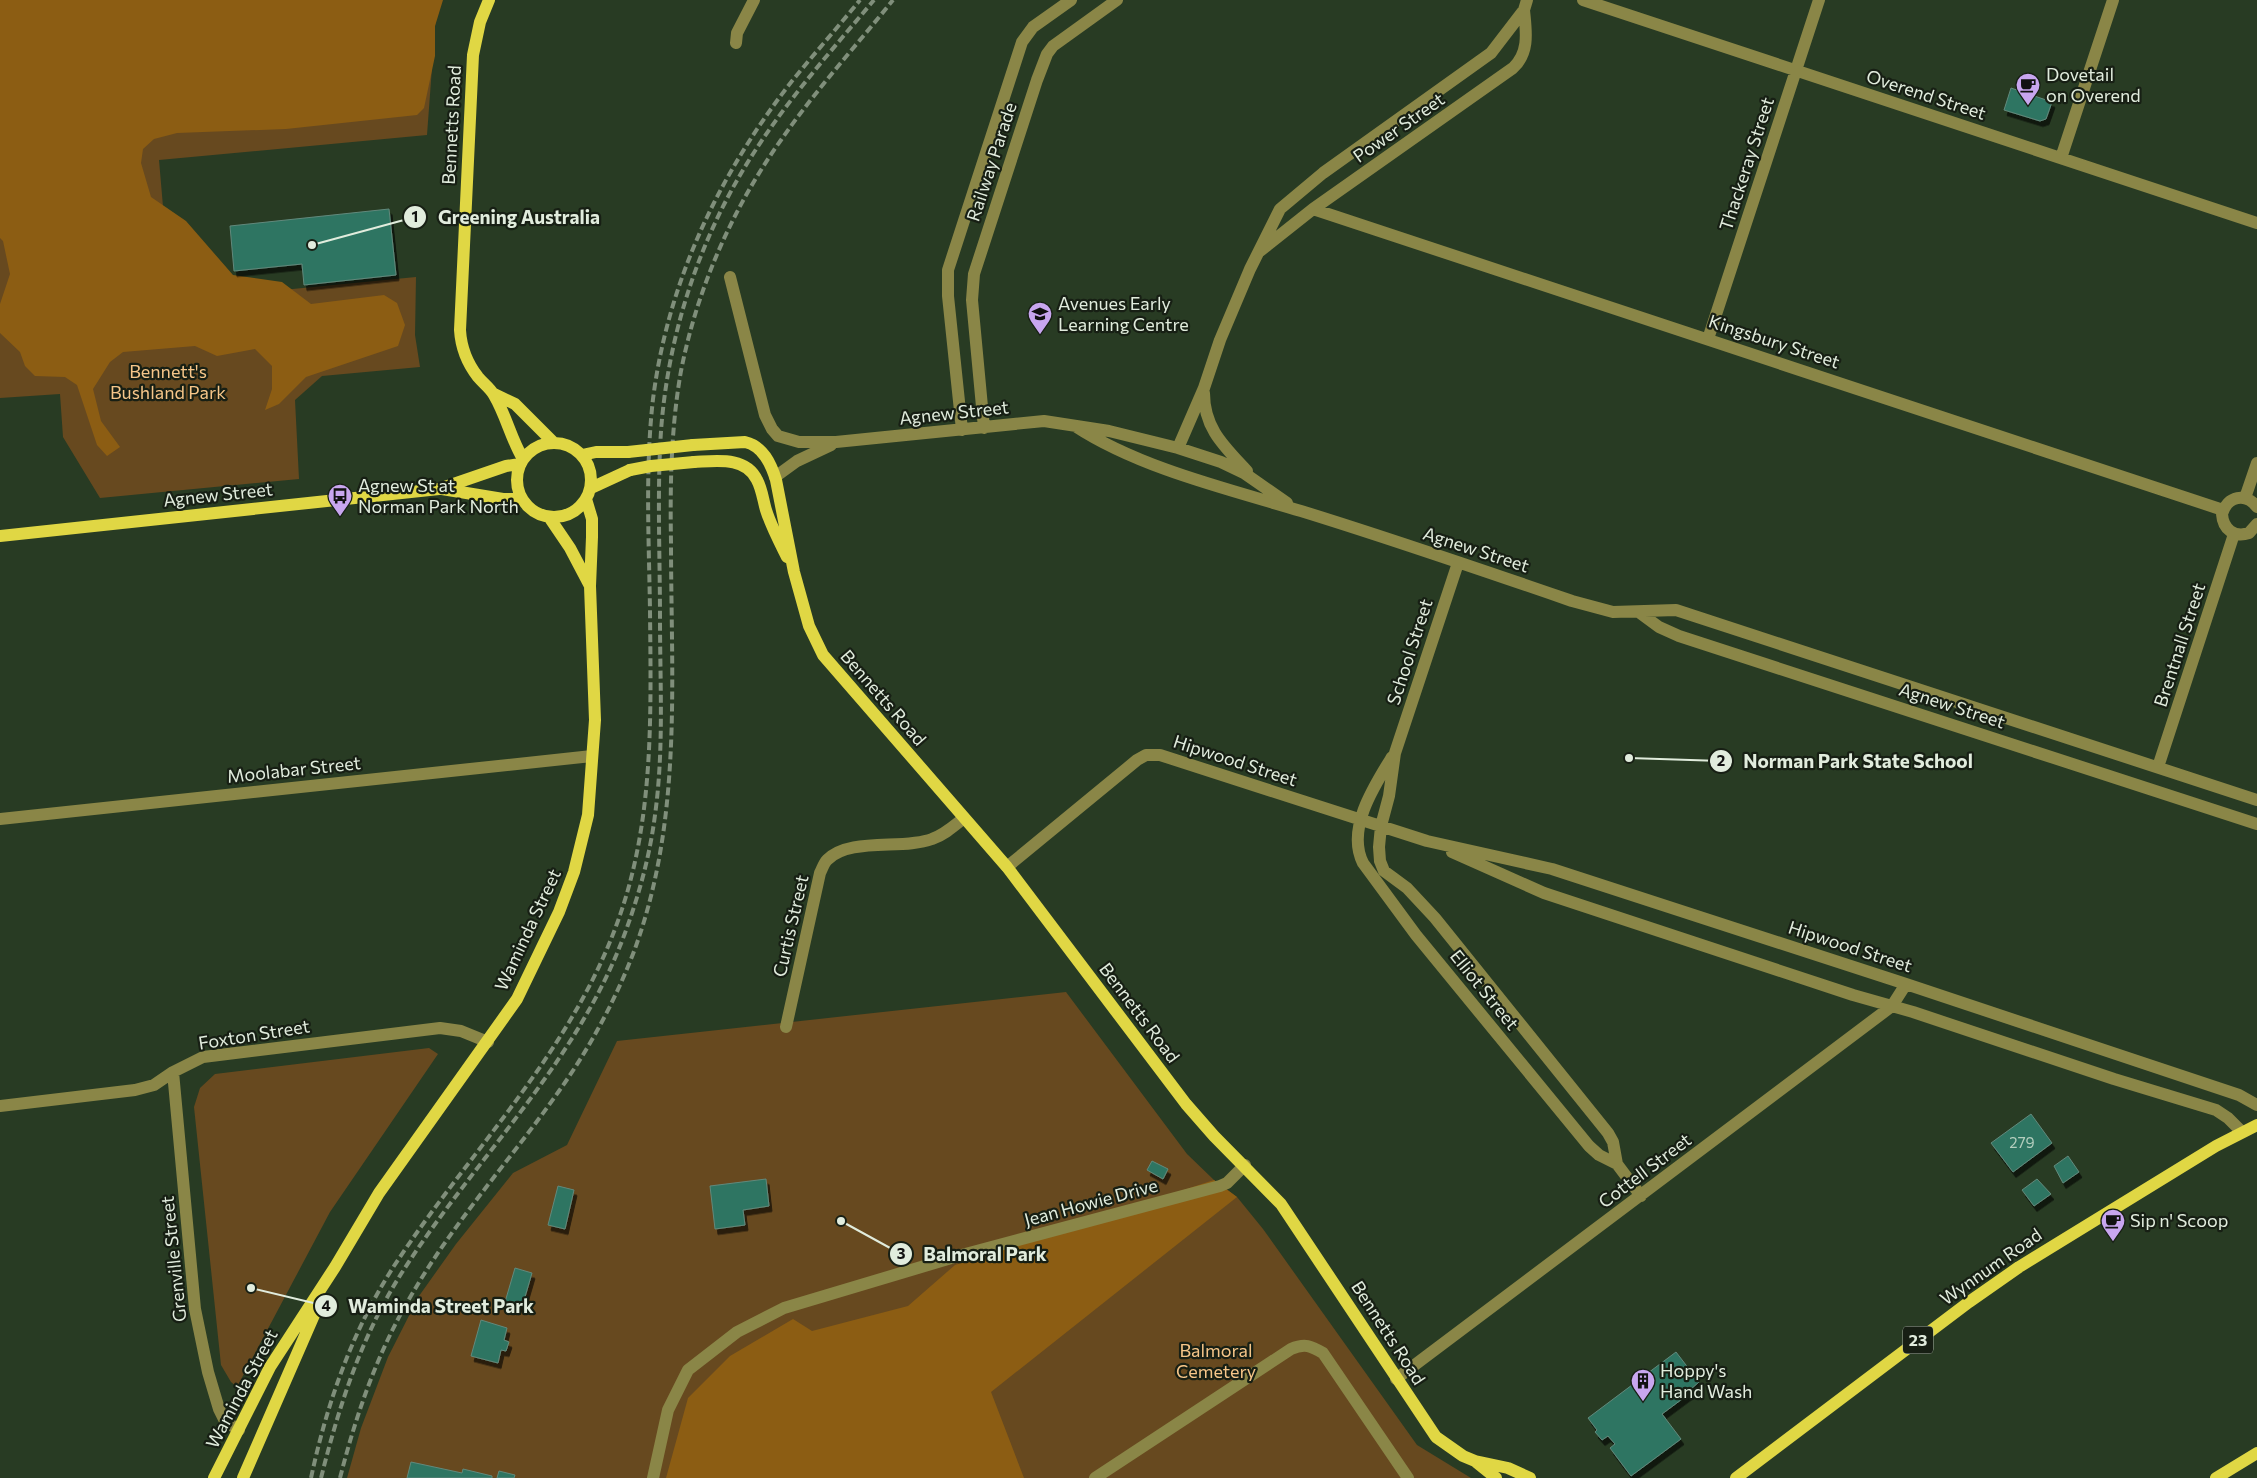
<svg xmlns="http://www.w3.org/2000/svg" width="2257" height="1478" font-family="Commissioner,sans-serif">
	<defs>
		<filter id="shadow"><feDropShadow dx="3" dy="5.5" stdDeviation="0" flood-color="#0009"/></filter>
	</defs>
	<rect width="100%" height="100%" fill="#283b23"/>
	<!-- green -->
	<path fill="#67491f" d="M 0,0 L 437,0 L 427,135 L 159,160 L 167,253 L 231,295 L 416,277 L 415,335 L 420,367 L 322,376 L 295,400 L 299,479 L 100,498 L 63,437 L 60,394 L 0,398 Z
		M 1066,992 L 1187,1154 L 1214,1180 L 1237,1197 L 1263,1229 L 1417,1445 L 1471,1478 L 347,1478 L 361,1428 L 388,1357 L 419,1296 L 456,1244 L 513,1173 L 567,1145 L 617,1041 Z
		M 429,1048 L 438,1054 L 330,1212 L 237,1387 L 231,1382 L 221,1365 L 194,1107 L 200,1088 L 215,1074 Z"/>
	<!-- forest -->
	<path fill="#8c5d13" d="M 0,0 L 443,0 L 435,26 L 435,56 L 424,108 L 417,115 L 286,129 L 177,133 L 154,139 L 143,149 L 141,163 L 151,197 L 186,221 L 233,275 L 282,282 L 311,304 L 384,295 L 397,303 L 405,325 L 398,346 L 306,377 L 279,404 L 265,410 L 272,389 L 272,366 L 255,349 L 217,356 L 195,346 L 123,352 L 110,362 L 93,389 L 101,421 L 120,447 L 107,456 L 97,445 L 77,385 L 65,377 L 35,376 L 25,366 L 20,352 L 0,333 L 0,304 L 10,274 L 3,241 L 0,238 Z
		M 1214,1180 L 1237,1197 L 991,1392 L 1024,1478 L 666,1478 L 688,1398 L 730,1356 L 793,1319 L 812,1331 L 908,1306 L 955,1265 Z"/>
	<!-- building -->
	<path fill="#2e7562" stroke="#62897c" filter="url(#shadow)" d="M 2011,88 L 2052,102 L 2046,119 L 2040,121 L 2004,110 Z
		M 389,209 L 396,275 L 304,285 L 302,264 L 234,271 L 230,226 Z
		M 2031,1114 L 2052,1143 L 2013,1172 L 1991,1143 Z
		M 2068,1156 L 2079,1172 L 2063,1183 L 2054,1166 Z
		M 1152,1161 L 1168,1169 L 1163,1179 L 1147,1170 Z
		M 766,1179 L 769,1206 L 743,1210 L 745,1225 L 715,1229 L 710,1186 Z
		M 2037,1179 L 2051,1194 L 2034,1206 L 2022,1190 Z
		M 558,1186 L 574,1190 L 565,1229 L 548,1225 Z
		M 515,1268 L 532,1273 L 522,1307 L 517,1306 L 516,1309 L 510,1307 L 511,1304 L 505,1302 Z
		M 481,1320 L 507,1328 L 504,1340 L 509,1342 L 506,1351 L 501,1350 L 498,1363 L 471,1356 Z
		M 1676,1352 L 1699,1382 L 1691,1389 L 1693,1391 L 1662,1414 L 1681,1439 L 1631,1476 L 1610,1448 L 1615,1444 L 1608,1436 L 1602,1440 L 1595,1432 L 1597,1430 L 1588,1418 Z
		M 411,1462 L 462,1473 L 463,1469 L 492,1476 L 492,1478 L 407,1478 Z
		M 499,1471 L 515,1475 L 514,1478 L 497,1478 Z"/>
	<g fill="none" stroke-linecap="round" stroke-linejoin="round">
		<!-- minor -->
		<path stroke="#8a8647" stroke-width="12" d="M 1583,0 L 2257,223
			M 736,43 L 737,33 L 754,0
			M 2061,158 L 2113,0
			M 1313,209 L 2223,510
			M 1260,251 L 1313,209 L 1513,68 C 1530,52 1526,31 1524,10
			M 730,277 L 765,415 L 772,429 L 778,436 L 799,442 L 836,442 L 1044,421 L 1109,431 L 1178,448 L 1221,462 L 1244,473 L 1287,503
			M 1708,339 L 1819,0
			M 1204,393 C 1204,429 1225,447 1247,471
			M 1075,426 C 1139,468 1228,489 1301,511 C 1392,539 1482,570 1572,601 L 1613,612 L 1676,610 L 2257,800
			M 984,428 L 972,300 L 974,274 L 1037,80 L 1047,54 L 1053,46 L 1117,0
			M 962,430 L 948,296 L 948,270 L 1022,42 L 1033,27 L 1071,0
			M 1178,448 L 1204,388 L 1220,340 L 1250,269 L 1280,209 L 1323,173 L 1491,53 L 1524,10 L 1527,0
			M 775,477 L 797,461 L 831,445
			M 2245,498 L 2257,463
			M 2257,507 C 2246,492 2227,496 2222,514 C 2223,529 2234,538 2249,533 L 2257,524
			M 1458,563 L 1395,753 L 1389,796 L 1381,826 L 1379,847 L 1380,861 L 1384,871 L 1407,888 L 1435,918 L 1608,1133 L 1613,1142 L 1617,1164 L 1641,1196
			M 1640,613 L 1659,627 L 1679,636 L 2257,824
			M 1392,757 C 1374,786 1346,829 1363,863 L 1416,935 L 1589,1146 L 1599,1155 L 1617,1164
			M 2158,767 L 2234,534
			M 0,819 L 592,756
			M 1452,852 L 1544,893 L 1853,995 L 1913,1012 L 2114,1079 L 2216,1110 L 2228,1118 L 2242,1132
			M 1007,867 L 1137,760 L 1146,755 L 1160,755 L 1427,841 L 1552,869 L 1906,984 L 2239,1095 L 2257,1105
			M 786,1027 L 820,873 C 822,869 824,863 827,860 C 849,837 903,850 932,839 C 944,835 954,826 964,818
			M 173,1072 L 195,1309 L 208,1372 L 219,1409 L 225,1421 L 239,1430
			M 0,1106 L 135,1090 L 154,1085 L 173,1072 L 203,1057 L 440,1028 L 461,1031 L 488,1042
			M 1396,1379 L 1892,1006 L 1906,984
			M 653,1478 L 668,1410 L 688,1370 L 737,1332 L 784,1308 L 958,1256 L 1220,1186 L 1227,1183 L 1245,1165
			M 1095,1478 L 1291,1349 C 1305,1343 1311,1346 1323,1353 L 1408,1478"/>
		<!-- major -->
		<path stroke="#e0d744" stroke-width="12" d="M 489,0 L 480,22 L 473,55 L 460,330 C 461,347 467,363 478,377 C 483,383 490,388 494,395 C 506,415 511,439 523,459
			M 494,394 L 515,404 L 554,443
			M517 480a37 37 0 1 1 74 0a37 37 0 1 1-74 0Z
			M 693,445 L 745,442 C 763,446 771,464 776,480 L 794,572 L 809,626 L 823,655 L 1007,867 L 1186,1104 L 1214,1136 L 1281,1204 L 1436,1437 L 1463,1456 L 1475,1461 L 1508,1468 L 1530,1478
			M 582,455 L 596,452 L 628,452
			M 694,462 C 716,461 746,456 757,480 C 762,489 763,500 766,510 C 771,526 779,541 787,557
			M 591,488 L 630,470
			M 442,489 L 503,499 L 522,499
			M 549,517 L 570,548 L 590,586
			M 0,536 L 439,489 L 506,466 L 520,464
			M 1475,1461 L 1496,1478
			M 214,1478 L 270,1367 L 335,1267 L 379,1193 L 517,999 L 559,912 L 574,872 L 588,815 L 595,720 L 590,586 L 592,537 L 592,519 L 586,499
			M 243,1478 L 321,1299
			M 1736,1478 L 1969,1302 L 2019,1267 L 2216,1146 L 2257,1125
			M 2216,1478 L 2257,1453"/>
		<!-- rail -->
		<path stroke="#808f7b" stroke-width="4" stroke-dasharray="8 4" stroke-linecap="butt" d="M 311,1478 C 327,1403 352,1331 394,1266 C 470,1150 572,1052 619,918 C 654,819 651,715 650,611 C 649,541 645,469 653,399 C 668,281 719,174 792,81 C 814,54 838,27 860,0
			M 321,1478 C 339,1406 361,1337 401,1274 C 474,1159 577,1064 625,933 C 639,895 650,855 655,815 C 664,750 660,684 660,619 C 660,556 657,493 661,431 C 668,334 700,236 753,154 C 788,99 832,50 874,0
			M 340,1478 C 357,1411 379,1348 415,1289 C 457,1218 512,1158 559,1091 C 589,1049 614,1003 633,954 C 683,821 671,682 671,542 C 670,485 671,427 681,371 C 697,289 732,209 781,140 C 815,91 856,46 893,0"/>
		<!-- major-bridge -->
		<path stroke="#e0d744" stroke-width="12" d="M 628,452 L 693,445
			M 630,470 L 651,466 L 694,462"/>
	</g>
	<!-- icons -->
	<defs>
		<symbol id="cafe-pin" viewBox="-11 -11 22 30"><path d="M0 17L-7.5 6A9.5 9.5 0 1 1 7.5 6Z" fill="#c8a6ef" stroke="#171f14"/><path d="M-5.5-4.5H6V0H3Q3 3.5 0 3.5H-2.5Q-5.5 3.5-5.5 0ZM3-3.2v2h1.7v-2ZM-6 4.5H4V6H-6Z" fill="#111"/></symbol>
		<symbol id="school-pin" viewBox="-11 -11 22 30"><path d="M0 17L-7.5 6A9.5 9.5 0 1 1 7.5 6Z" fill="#c8a6ef" stroke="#171f14"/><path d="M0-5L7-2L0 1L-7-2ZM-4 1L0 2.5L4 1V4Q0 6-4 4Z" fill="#111"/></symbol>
		<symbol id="bus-pin" viewBox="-11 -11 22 30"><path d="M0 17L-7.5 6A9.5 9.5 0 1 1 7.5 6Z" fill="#c8a6ef" stroke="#171f14"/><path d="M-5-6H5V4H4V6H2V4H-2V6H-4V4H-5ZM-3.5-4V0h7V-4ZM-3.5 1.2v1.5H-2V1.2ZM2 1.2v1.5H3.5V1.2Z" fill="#111"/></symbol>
		<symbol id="building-pin" viewBox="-11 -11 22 30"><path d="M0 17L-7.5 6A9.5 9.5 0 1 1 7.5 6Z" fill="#c8a6ef" stroke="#171f14"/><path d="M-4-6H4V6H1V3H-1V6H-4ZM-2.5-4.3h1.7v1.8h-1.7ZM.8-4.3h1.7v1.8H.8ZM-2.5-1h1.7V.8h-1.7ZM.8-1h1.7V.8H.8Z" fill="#111"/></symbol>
	</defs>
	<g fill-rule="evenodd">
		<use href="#cafe-pin" x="2014" y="71" width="28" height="38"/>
		<use href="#school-pin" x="1026" y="300" width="28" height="38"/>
		<use href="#bus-pin" x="326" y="482" width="28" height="38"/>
		<use href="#cafe-pin" x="2099" y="1207" width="28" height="38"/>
		<use href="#building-pin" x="1629" y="1367" width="28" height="38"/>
	</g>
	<g text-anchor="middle" stroke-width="4.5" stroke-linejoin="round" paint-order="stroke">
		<!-- number labels -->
		<g font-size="15" fill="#b4cebe">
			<text x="2022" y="1148">279</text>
		</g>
		<!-- shield labels -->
		<rect fill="#171f14" stroke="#a4aea1" stroke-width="1" x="1903" y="1326.5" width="30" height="27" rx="4"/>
		<g font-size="16" font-weight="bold" fill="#e1ecdd">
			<text x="1918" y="1346">23</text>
		</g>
		<!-- poi labels -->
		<g font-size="18" fill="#e1ecdd" stroke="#171f14" text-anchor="start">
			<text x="2046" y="81">Dovetail<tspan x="2046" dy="21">on Overend</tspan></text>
			<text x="1058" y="310">Avenues Early<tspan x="1058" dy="21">Learning Centre</tspan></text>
			<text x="358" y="492">Agnew St at<tspan x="358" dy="21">Norman Park North</tspan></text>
			<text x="2130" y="1227">Sip n' Scoop</text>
			<text x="1660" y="1377">Hoppy's<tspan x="1660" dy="21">Hand Wash</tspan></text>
		</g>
		<!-- street labels -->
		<g font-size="18" fill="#e1ecdd" stroke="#171f14">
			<text transform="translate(1926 95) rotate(18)" y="6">Overend Street</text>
			<text transform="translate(452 125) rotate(-87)" y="6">Bennetts Road</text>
			<text transform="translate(1399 128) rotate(-35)" y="6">Power Street</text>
			<text transform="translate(992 162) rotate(-72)" y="6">Railway Parade</text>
			<text transform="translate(1747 164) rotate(-72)" y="6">Thackeray Street</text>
			<text transform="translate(1774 342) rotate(18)" y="6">Kingsbury Street</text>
			<text transform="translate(954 413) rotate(-6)" y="6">Agnew Street</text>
			<text transform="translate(218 495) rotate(-6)" y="6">Agnew Street</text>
			<text transform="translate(1476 550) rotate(18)" y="6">Agnew Street</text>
			<text transform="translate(2180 645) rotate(-72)" y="6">Brentnall Street</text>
			<text transform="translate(1410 652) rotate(-72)" y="6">School Street</text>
			<text transform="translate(883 698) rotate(49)" y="6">Bennetts Road</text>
			<text transform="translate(1952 706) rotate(18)" y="6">Agnew Street</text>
			<text transform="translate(1235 761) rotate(18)" y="6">Hipwood Street</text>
			<text transform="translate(294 770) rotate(-6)" y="6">Moolabar Street</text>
			<text transform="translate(791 926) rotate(-77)" y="6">Curtis Street</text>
			<text transform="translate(528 930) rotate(-65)" y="6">Waminda Street</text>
			<text transform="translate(1850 947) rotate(18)" y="6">Hipwood Street</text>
			<text transform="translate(1484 990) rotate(51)" y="6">Elliot Street</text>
			<text transform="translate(1139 1013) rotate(53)" y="6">Bennetts Road</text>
			<text transform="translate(254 1035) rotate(-9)" y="6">Foxton Street</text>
			<text transform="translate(1645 1171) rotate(-37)" y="6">Cottell Street</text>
			<text transform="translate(1091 1203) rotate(-15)" y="6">Jean Howie Drive</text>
			<text transform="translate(174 1259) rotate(-96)" y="6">Grenville Street</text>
			<text transform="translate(1991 1267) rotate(-35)" y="6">Wynnum Road</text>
			<text transform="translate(1388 1333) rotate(57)" y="6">Bennetts Road</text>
			<text transform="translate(242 1389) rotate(-62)" y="6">Waminda Street</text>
		</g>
		<!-- park labels -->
		<g font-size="18" fill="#f6c689" stroke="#171f14">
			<text x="168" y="378">Bennett's<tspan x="168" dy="21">Bushland Park</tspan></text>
			<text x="1216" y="1357">Balmoral<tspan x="1216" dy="21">Cemetery</tspan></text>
		</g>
	</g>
	<!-- callouts -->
	<path fill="none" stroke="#e1ecdd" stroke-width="2" d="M312 245L415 217M1629 758L1721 761M841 1221L901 1254M251 1288L326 1306"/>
	<g fill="#e1ecdd" stroke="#171f14" stroke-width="2">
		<circle cx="312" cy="245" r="5"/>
		<circle cx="1629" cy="758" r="5"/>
		<circle cx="841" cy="1221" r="5"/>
		<circle cx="251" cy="1288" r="5"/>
		<circle cx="415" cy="217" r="12"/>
		<circle cx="1721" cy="761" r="12"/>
		<circle cx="901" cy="1254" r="12"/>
		<circle cx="326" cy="1306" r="12"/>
	</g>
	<g font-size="15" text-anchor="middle" font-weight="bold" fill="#111">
		<text x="415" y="222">1</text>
		<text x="1721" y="766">2</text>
		<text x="901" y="1259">3</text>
		<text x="326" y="1311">4</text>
	</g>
	<g font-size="19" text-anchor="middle" font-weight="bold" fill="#e1ecdd" stroke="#171f14" stroke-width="4.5" stroke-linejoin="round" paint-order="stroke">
		<text x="519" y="224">Greening Australia</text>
		<text x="1858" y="768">Norman Park State School</text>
		<text x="985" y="1261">Balmoral Park</text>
		<text x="441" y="1313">Waminda Street Park</text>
	</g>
</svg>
